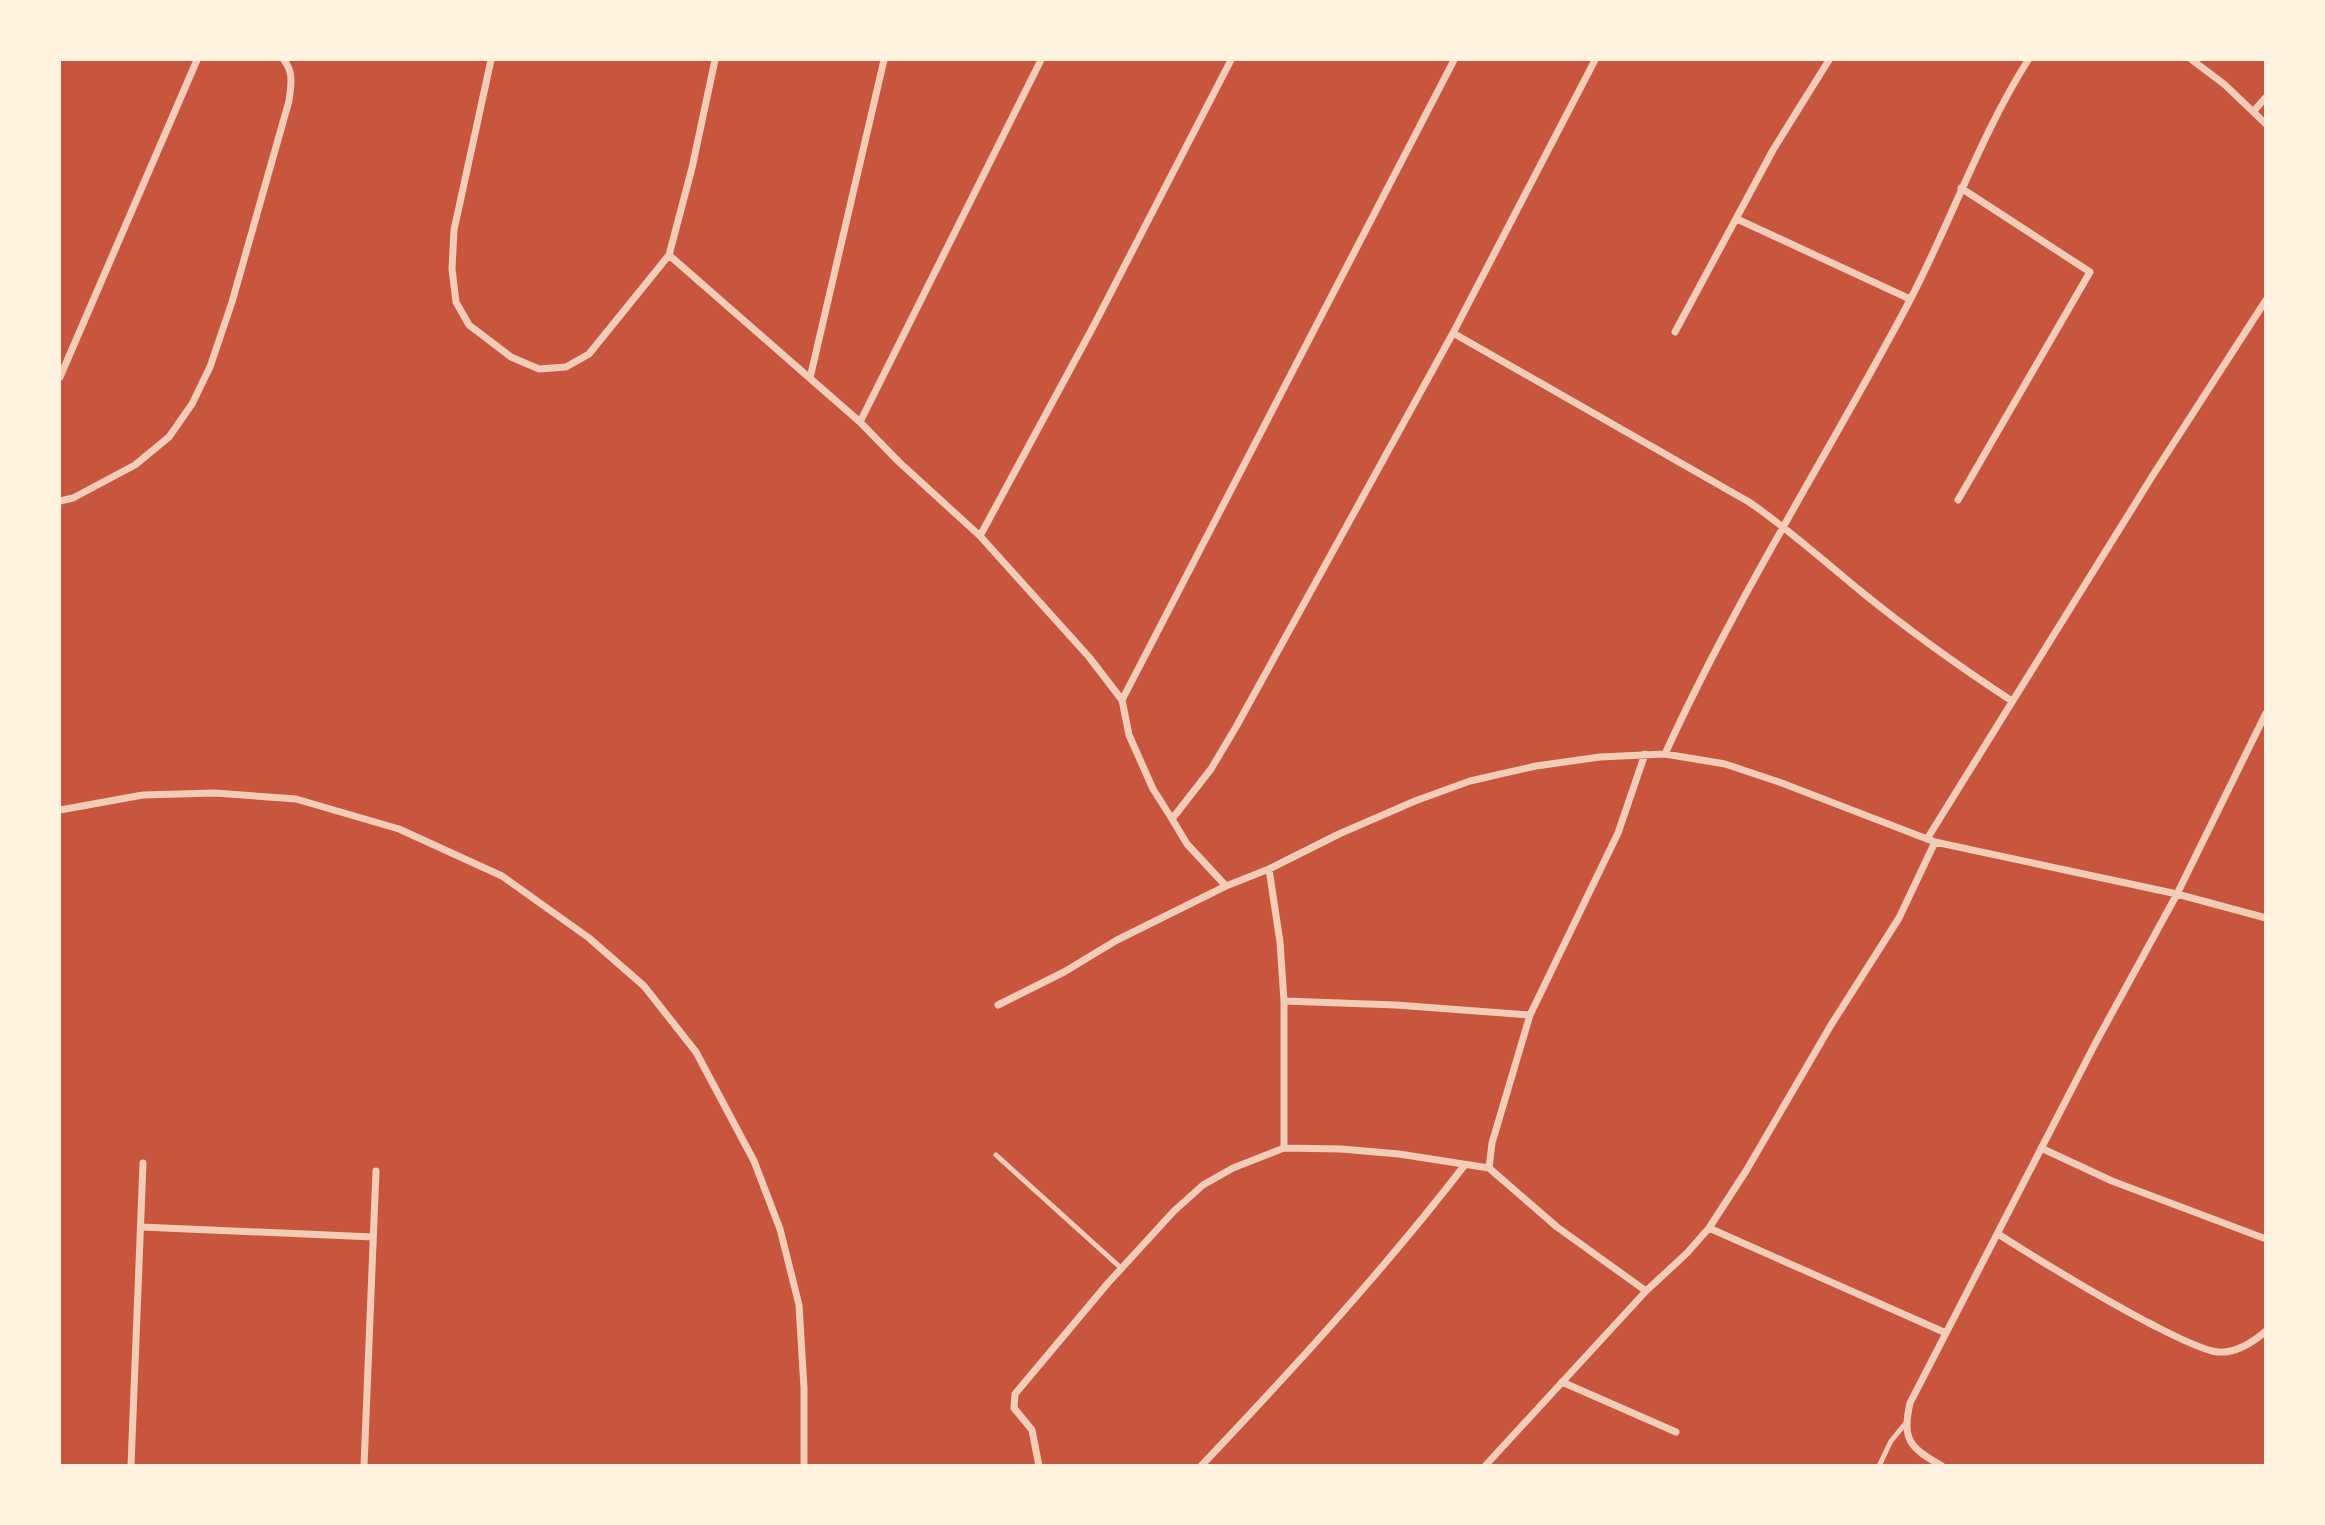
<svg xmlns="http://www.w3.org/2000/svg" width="2325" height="1525" font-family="'Noto Serif',serif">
	<rect width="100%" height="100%" fill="#c8553d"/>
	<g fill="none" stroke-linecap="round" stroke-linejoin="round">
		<!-- service -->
		<path stroke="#f1ccb7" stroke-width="5" d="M 996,1155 L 1121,1268
			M 1879,1466 L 1891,1441 L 1905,1424"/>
		<!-- minor -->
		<path stroke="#f1ccb7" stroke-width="7" d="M 491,60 L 454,230 L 452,269 L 456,302 L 469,325 L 511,357 L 539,369 L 566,367 L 589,354 L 669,255 L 692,168 L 715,60
			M 2192,60 L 2224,84 L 2266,124
			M 2254,111 L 2266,97
			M 1737,219 L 1910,299
			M 669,255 L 860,422 L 899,462 L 980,536 L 1089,657 L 1122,700 L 1129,735 L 1153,789 L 1172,819 L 1187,844 L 1226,886
			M 1675,332 L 1773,150 L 1829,60
			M 1453,333 L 1749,502 C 1790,530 1825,562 1863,593 C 1911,632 1960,667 2012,701
			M 60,377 L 197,60
			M 810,378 L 884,60
			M 860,422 L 1041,60
			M 1958,500 L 2090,272 L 1961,188
			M 60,501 L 73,498 L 135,465 L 169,437 L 192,404 L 210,367 L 232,302 L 289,101 C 291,85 294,73 284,60
			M 980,536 L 1093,327 L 1231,60
			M 1122,700 L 1454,60
			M 1665,754 C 1736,598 1829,453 1909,302 C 1951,222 1980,136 2028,60
			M 60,810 L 143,795 L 215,793 L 296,799 L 399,829 L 502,876 L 589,938 L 644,986 L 696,1052 L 754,1161 L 780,1229 L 799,1305 L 804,1388 L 804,1466
			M 1172,819 L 1211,769 L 1236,727 L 1453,333 L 1595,60
			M 1927,839 L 2153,475 L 2266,300
			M 1269,869 L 1280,942 L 1284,1001 L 1284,1148
			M 1284,1001 L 1396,1005 L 1530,1015
			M 998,1005 L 1064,972 L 1117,940 L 1226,886 L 1269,869 L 1339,834 L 1415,801 L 1470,781 L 1536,766 L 1600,757 L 1665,754 L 1725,764 L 1779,782 L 1935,842 L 2177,894 L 2266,918
			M 2041,1148 L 2112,1181 L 2266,1239
			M 1489,1168 L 1492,1143 L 1530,1015 L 1618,833 L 1645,754
			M 1489,1168 L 1557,1227 L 1646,1291
			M 141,1227 L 373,1237
			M 1709,1228 L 1946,1333
			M 1998,1234 C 2047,1265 2096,1295 2147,1322 C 2167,1332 2190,1345 2212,1351 C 2232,1356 2251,1344 2266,1331
			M 1562,1382 L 1676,1432
			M 131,1466 L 143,1163
			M 364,1466 L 376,1171
			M 1039,1466 L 1032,1430 L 1014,1408 L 1015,1394 L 1108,1283 L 1174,1211 L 1203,1185 L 1233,1168 L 1284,1148 L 1341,1149 L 1399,1154 L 1489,1168
			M 1201,1466 C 1293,1369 1382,1272 1464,1166
			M 1485,1466 L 1646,1291 L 1687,1253 L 1709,1228 L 1746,1171 L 1831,1025 L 1899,918 L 1935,842
			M 1942,1466 C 1909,1447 1902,1440 1910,1403 L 2095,1044 L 2177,894 L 2266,713"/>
	</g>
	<!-- border -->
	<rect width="2325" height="1525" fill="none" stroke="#fff3e0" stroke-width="122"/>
</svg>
